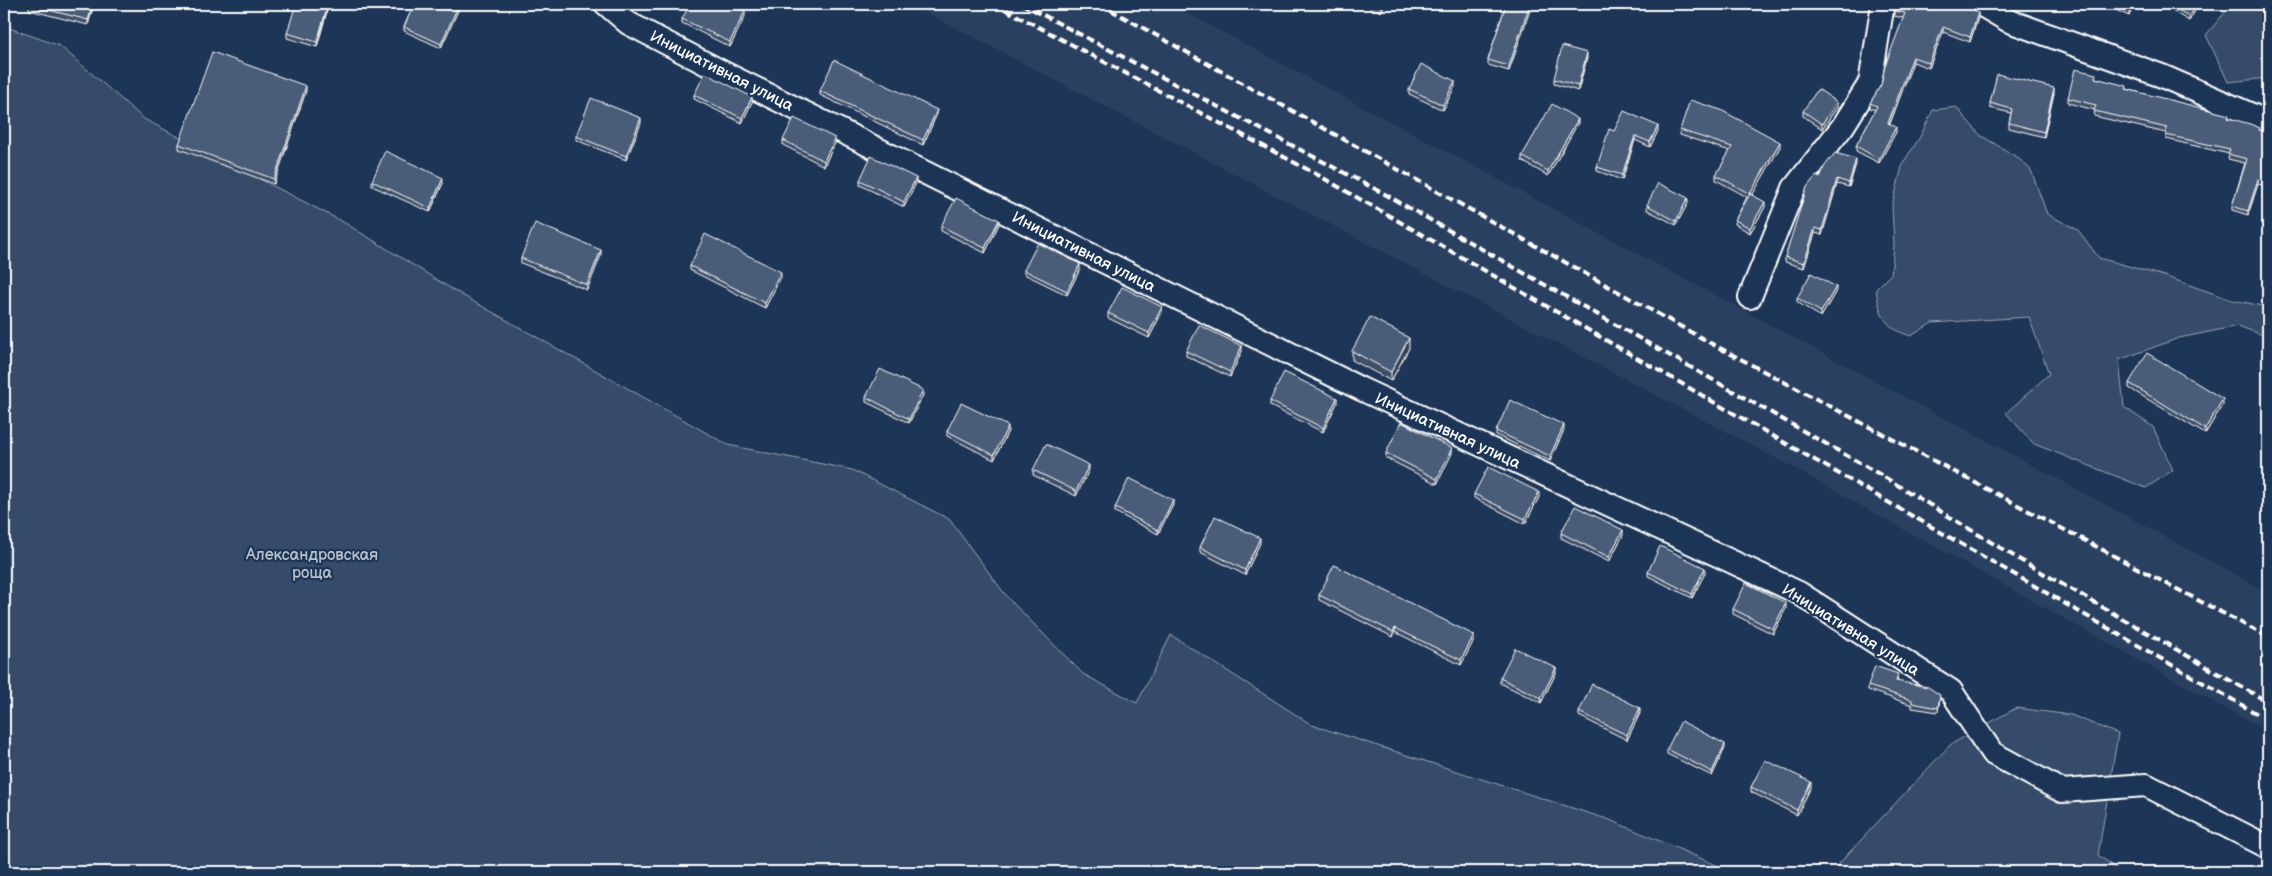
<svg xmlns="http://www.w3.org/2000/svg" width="2272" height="876" font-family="'Balsamiq Sans',sans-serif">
	<rect width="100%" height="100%" fill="#1d3557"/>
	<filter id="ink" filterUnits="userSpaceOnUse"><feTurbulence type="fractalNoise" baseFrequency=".02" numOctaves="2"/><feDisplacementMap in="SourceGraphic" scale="10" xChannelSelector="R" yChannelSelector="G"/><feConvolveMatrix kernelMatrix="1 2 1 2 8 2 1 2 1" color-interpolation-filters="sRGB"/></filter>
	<g filter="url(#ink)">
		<!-- built -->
		<path fill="#2a4161" d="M 910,4 L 1170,4 L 1741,309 L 2268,592 L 2268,732 L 1761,450 Z"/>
		<!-- green -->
		<path fill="#364b69" stroke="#9aa5b4" d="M 2232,4 L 2268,4 L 2268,78 L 2228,82 L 2206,35 Z
			M 4,26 L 60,46 L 144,119 L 345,223 L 455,291 L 728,445 L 852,470 L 949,519 L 1007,597 L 1083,674 L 1137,703 L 1171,635 L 1312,725 L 1610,820 L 1733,872 L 4,872 Z
			M 1956,107 L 1980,135 L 2017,157 L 2031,170 L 2047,214 L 2078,230 L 2099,258 L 2164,276 L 2232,300 L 2268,307 L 2268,337 L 2238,326 L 2179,338 L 2119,360 L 2124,407 L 2153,427 L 2173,470 L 2146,488 L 2034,444 L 2006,413 L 2049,374 L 2029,317 L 1932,323 L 1911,336 C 1884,328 1880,315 1876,289 L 1891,274 L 1894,245 L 1892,206 L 1903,163 L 1920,137 L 1933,110 Z
			M 2016,708 L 2071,715 L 2118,734 L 2098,855 L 2121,872 L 1831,872 L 1950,745 Z"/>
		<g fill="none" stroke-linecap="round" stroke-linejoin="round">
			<defs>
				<path id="minor" d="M 606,4 L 628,23 L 724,73 L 1361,389 L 1799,593 L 1951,691 L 1992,753 L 2062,791 L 2146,785 L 2268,847
					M 1980,4 L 2009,21 L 2162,76 L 2268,122
					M 1750,297 L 1794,188 L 1843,126 L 1870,83 L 1883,4"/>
			</defs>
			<!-- minor casing -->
			<use href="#minor" stroke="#fff" stroke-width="26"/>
			<!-- minor -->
			<use href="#minor" stroke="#1d3557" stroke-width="22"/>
			<!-- rail -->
			<path stroke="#fff" stroke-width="4" stroke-dasharray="8 4" stroke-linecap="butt" d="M 995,4 L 1318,175 L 2268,720
				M 1022,4 L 1381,192 L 1881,475 L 2022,561 L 2268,702
				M 1100,4 L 1714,345 L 2268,637"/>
		</g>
		<!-- wall -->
		<path fill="#405068" stroke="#fff" d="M 29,4 L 94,4 L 88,25 L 29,10 Z
			M 329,4 L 317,47 L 287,38 L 287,33 Z
			M 414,4 L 461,4 L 441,48 L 404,31 L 404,27 Z
			M 1362,4 L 1385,4 L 1381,12 Z
			M 1506,4 L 1532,4 L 1509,71 L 1488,65 L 1488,60 Z
			M 2102,4 L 2134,4 L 2129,16 Z
			M 2199,4 L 2189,21 L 2169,9 L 2169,5 Z
			M 1969,6 L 1978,18 L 1970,42 L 1943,32 L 1929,68 L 1913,62 L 1890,124 L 1896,132 L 1879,163 L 1856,151 L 1856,146 L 1875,110 L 1870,108 L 1870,103 L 1881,85 L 1903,18 L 1894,16 L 1894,11 Z
			M 745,16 L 730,47 L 682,23 L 682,19 Z
			M 1587,58 L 1578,91 L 1554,84 L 1554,79 Z
			M 2096,78 L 2127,89 L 2229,118 L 2268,133 L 2268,187 L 2258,184 L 2248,215 L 2232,210 L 2232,206 L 2245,163 L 2228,159 L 2229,154 L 2166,139 L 2166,133 L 2094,116 L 2095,110 L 2068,103 L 2068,98 Z
			M 1455,86 L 1443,110 L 1409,94 L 1409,89 Z
			M 306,91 L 274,184 L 179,149 L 179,144 Z
			M 820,91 L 937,114 L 923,145 L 820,95 Z
			M 2054,93 L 2044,137 L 2009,128 L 2009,123 L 2011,113 L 1990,108 L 1990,103 Z
			M 694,95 L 752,102 L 742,123 L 694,99 Z
			M 1837,107 L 1822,129 L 1803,116 L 1803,111 Z
			M 641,123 L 626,160 L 576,140 L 576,136 Z
			M 1578,123 L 1548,176 L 1522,161 L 1522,156 Z
			M 1680,130 L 1780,147 L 1752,195 L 1765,207 L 1750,233 L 1735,224 L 1735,220 L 1747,197 L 1716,180 L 1716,175 L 1730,151 L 1680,135 Z
			M 1614,131 L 1658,131 L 1650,147 L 1635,140 L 1622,180 L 1597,171 L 1597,167 Z
			M 783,140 L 835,143 L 824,166 L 783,145 Z
			M 1856,164 L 1849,187 L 1837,184 L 1822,235 L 1815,233 L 1804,268 L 1785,262 L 1785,257 L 1820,178 Z
			M 860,180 L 916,183 L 904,207 L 860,185 Z
			M 372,181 L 443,183 L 430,212 L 372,186 Z
			M 1688,203 L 1676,225 L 1647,210 L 1647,205 Z
			M 999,224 L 985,253 L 941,231 L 941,226 Z
			M 601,255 L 587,290 L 521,263 L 521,258 Z
			M 690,266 L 781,277 L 765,308 L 690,270 Z
			M 1080,269 L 1067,295 L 1024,274 L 1024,270 Z
			M 1836,291 L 1821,317 L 1797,302 L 1797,298 Z
			M 1162,312 L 1149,338 L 1108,318 L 1108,313 Z
			M 1409,348 L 1391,381 L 1352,360 L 1352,351 Z
			M 1186,351 L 1242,351 L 1230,377 L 1186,356 Z
			M 2129,383 L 2223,404 L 2205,434 L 2129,388 Z
			M 923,395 L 909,423 L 866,402 L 866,397 Z
			M 1270,401 L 1337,403 L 1323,432 L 1270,406 Z
			M 1564,430 L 1550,461 L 1496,435 L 1496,431 Z
			M 947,431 L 1008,431 L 994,460 L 947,436 Z
			M 1386,453 L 1452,453 L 1437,484 L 1386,458 Z
			M 1033,470 L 1089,470 L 1076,496 L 1033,475 Z
			M 1474,494 L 1539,497 L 1525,524 L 1474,498 Z
			M 1173,505 L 1158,534 L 1115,512 L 1115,508 Z
			M 1561,533 L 1623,535 L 1609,562 L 1561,538 Z
			M 1260,543 L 1245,575 L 1200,552 L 1200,547 Z
			M 1648,572 L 1705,573 L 1692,598 L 1648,576 Z
			M 1319,595 L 1474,640 L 1461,665 L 1395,632 L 1393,637 L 1319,600 Z
			M 1786,608 L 1773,634 L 1733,614 L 1733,609 Z
			M 1556,673 L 1541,703 L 1500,683 L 1500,678 Z
			M 1898,679 L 1897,682 L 1940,699 L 1938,712 L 1912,708 L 1912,705 L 1868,690 L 1868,686 Z
			M 1579,712 L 1640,713 L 1627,740 L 1579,716 Z
			M 1725,748 L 1712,776 L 1667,754 L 1667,749 Z
			M 1751,787 L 1811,787 L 1797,815 L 1751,792 Z"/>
		<!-- shaded-wall -->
		<path fill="#344155" stroke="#fff" d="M 93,4 L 94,4 L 88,25 L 88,20 Z
			M 328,4 L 329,4 L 317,47 L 317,42 Z
			M 459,4 L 461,4 L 441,48 L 441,44 Z
			M 1383,4 L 1385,4 L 1381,12 L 1381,7 Z
			M 1530,4 L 1532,4 L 1509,71 L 1509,66 Z
			M 2132,4 L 2134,4 L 2129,16 L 2129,11 Z
			M 2196,4 L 2199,4 L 2189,21 L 2189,16 Z
			M 745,11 L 745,16 L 730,47 L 730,42 Z
			M 1978,13 L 1978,18 L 1970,42 L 1970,37 Z
			M 1943,27 L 1943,32 L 1929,68 L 1929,63 Z
			M 1587,53 L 1587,58 L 1578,91 L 1578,86 Z
			M 1913,57 L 1913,62 L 1888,128 L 1888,123 Z
			M 1455,81 L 1455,86 L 1443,110 L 1443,105 Z
			M 306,86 L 306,91 L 274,184 L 274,179 Z
			M 2054,88 L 2054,93 L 2044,137 L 2044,132 Z
			M 752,97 L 752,102 L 742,123 L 742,118 Z
			M 1837,102 L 1837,107 L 1822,129 L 1822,124 Z
			M 937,110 L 937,114 L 923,145 L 923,140 Z
			M 641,118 L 641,123 L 626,160 L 626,156 Z
			M 1578,119 L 1578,123 L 1548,176 L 1548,171 Z
			M 1658,126 L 1658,131 L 1650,147 L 1650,142 Z
			M 1896,127 L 1896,132 L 1879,163 L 1879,159 Z
			M 1635,136 L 1635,140 L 1622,180 L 1622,175 Z
			M 835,138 L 835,143 L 824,166 L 824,161 Z
			M 1780,142 L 1780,147 L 1750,199 L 1750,194 Z
			M 1856,159 L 1856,164 L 1849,187 L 1849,183 Z
			M 443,178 L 443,183 L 430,212 L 430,208 Z
			M 916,178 L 916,183 L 904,207 L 904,202 Z
			M 1837,179 L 1837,184 L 1822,235 L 1822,230 Z
			M 2258,179 L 2258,184 L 2248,215 L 2248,211 Z
			M 1688,198 L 1688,203 L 1676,225 L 1676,221 Z
			M 1765,202 L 1765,207 L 1750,233 L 1750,228 Z
			M 999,220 L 999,224 L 985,253 L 985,248 Z
			M 1815,228 L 1815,233 L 1804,268 L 1804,263 Z
			M 601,250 L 601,255 L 587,290 L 587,285 Z
			M 1080,264 L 1080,269 L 1067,295 L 1067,291 Z
			M 781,272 L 781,277 L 765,308 L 765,303 Z
			M 1836,287 L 1836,291 L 1821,317 L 1821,312 Z
			M 1162,307 L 1162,312 L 1149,338 L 1149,333 Z
			M 1409,338 L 1409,348 L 1391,381 L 1391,372 Z
			M 1242,346 L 1242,351 L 1230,377 L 1230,372 Z
			M 923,390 L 923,395 L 909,423 L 909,419 Z
			M 1337,398 L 1337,403 L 1323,432 L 1323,428 Z
			M 2223,399 L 2223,404 L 2205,434 L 2205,429 Z
			M 1564,425 L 1564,430 L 1550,461 L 1550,456 Z
			M 1008,426 L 1008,431 L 994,460 L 994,455 Z
			M 1452,448 L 1452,453 L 1437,484 L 1437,479 Z
			M 1089,465 L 1089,470 L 1076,496 L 1076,491 Z
			M 1539,492 L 1539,497 L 1525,524 L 1525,519 Z
			M 1173,500 L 1173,505 L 1158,534 L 1158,530 Z
			M 1623,530 L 1623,535 L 1609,562 L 1609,557 Z
			M 1260,538 L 1260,543 L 1245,575 L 1245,570 Z
			M 1705,568 L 1705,573 L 1692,598 L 1692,594 Z
			M 1786,603 L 1786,608 L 1773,634 L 1773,629 Z
			M 1395,628 L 1395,632 L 1393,637 L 1393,632 Z
			M 1474,635 L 1474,640 L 1461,665 L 1461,660 Z
			M 1556,668 L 1556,673 L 1541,703 L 1541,698 Z
			M 1640,708 L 1640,713 L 1627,740 L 1627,735 Z
			M 1725,744 L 1725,748 L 1712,776 L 1712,772 Z
			M 1811,782 L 1811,787 L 1797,815 L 1797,810 Z"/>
		<!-- building -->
		<path fill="#4a5d79" stroke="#fff" d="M 29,4 L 93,4 L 88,20 L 29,5 Z
			M 296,4 L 328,4 L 317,42 L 287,33 Z
			M 414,4 L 459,4 L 441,44 L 404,27 Z
			M 690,4 L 730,4 L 745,11 L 730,42 L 682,19 Z
			M 1373,4 L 1383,4 L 1381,7 Z
			M 1506,4 L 1530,4 L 1509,66 L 1488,60 Z
			M 1896,4 L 1968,4 L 1969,6 L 1978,13 L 1970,37 L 1943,27 L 1929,63 L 1913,57 L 1888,123 L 1896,127 L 1879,159 L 1856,146 L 1877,106 L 1870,103 L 1881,85 L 1885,66 L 1905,13 L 1894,11 Z
			M 2113,4 L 2132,4 L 2129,11 Z
			M 2170,4 L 2196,4 L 2189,16 L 2169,5 Z
			M 1562,46 L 1587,53 L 1578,86 L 1554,79 Z
			M 212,52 L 306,86 L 274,179 L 179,144 Z
			M 834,60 L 937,110 L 923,140 L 820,91 Z
			M 1421,64 L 1455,81 L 1443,105 L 1409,89 Z
			M 2075,69 L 2096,74 L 2095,78 L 2127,86 L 2126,89 L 2229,115 L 2228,118 L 2250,124 L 2260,128 L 2259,130 L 2268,133 L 2268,182 L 2258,179 L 2248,211 L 2232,206 L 2247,159 L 2228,154 L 2230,149 L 2166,135 L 2167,128 L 2094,111 L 2096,105 L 2068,98 Z
			M 705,73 L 752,97 L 742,118 L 694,95 Z
			M 1997,74 L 2054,88 L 2044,132 L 2009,123 L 2012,109 L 1990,103 Z
			M 1818,89 L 1837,102 L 1822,124 L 1803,111 Z
			M 591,98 L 641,118 L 626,156 L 576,136 Z
			M 1690,100 L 1721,110 L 1780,142 L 1750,194 L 1716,175 L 1732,147 L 1680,130 Z
			M 1552,104 L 1578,119 L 1548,171 L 1522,156 Z
			M 1624,111 L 1658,126 L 1650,142 L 1635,136 L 1622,175 L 1597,167 L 1609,129 L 1614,131 Z
			M 794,118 L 835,138 L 824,161 L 783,140 Z
			M 385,151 L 443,178 L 430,208 L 372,181 Z
			M 1835,153 L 1856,159 L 1849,183 L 1837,179 L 1822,230 L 1815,228 L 1804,263 L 1785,257 L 1807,187 L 1816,176 L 1820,178 L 1824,167 Z
			M 871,156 L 916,178 L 904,202 L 860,180 Z
			M 1658,183 L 1688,198 L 1676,221 L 1647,205 Z
			M 1750,194 L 1765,202 L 1750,228 L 1735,220 Z
			M 956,198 L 999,220 L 985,248 L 941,226 Z
			M 535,223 L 601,250 L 587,285 L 521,258 Z
			M 705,234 L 781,272 L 765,303 L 690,266 Z
			M 1038,243 L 1080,264 L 1067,291 L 1024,270 Z
			M 1811,273 L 1836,287 L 1821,312 L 1797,298 Z
			M 1122,287 L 1162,307 L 1149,333 L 1108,313 Z
			M 1370,317 L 1409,338 L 1391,372 L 1352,351 Z
			M 1199,325 L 1242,346 L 1230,372 L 1186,351 Z
			M 2147,353 L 2223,399 L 2205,429 L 2129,383 Z
			M 880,369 L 923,390 L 909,419 L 866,397 Z
			M 1284,372 L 1337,398 L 1323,428 L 1270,401 Z
			M 1510,400 L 1564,425 L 1550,456 L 1496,431 Z
			M 961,403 L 1008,426 L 994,455 L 947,431 Z
			M 1401,422 L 1452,448 L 1437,479 L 1386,453 Z
			M 1046,444 L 1089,465 L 1076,491 L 1033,470 Z
			M 1488,467 L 1539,492 L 1525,519 L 1474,494 Z
			M 1129,478 L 1173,500 L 1158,530 L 1115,508 Z
			M 1575,506 L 1623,530 L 1609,557 L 1561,533 Z
			M 1215,516 L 1260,538 L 1245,570 L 1200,547 Z
			M 1660,546 L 1705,568 L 1692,594 L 1648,572 Z
			M 1334,565 L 1474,635 L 1461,660 L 1395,628 L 1393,632 L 1319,595 Z
			M 1746,583 L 1786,603 L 1773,629 L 1733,609 Z
			M 1515,648 L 1556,668 L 1541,698 L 1500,678 Z
			M 1875,666 L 1898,674 L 1896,681 L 1928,687 L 1940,695 L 1938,708 L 1912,703 L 1912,700 L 1868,686 Z
			M 1592,684 L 1640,708 L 1627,735 L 1579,712 Z
			M 1681,721 L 1725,744 L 1712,772 L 1667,749 Z
			M 1765,760 L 1811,782 L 1797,810 L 1751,787 Z"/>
	</g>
	<g text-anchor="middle" stroke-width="4.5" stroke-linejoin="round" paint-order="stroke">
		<!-- street labels -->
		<g font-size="16" fill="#fff" stroke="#1d3557">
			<text transform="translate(722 70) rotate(27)" y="6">Инициативная улица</text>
			<text transform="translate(1084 251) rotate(27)" y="6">Инициативная улица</text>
			<text transform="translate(1448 430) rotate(25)" y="6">Инициативная улица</text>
			<text transform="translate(1851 629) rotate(32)" y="6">Инициативная улица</text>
		</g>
		<!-- park labels -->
		<g font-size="16" fill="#b9c0ca" stroke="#1d3557">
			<text x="312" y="560">Александровская<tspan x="312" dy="18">роща</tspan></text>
		</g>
	</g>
	<!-- margin -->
	<rect width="2272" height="876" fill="none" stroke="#1d3557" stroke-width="20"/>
	<rect x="10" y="10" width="2252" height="856" fill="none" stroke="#fff" stroke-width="2" filter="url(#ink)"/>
</svg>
